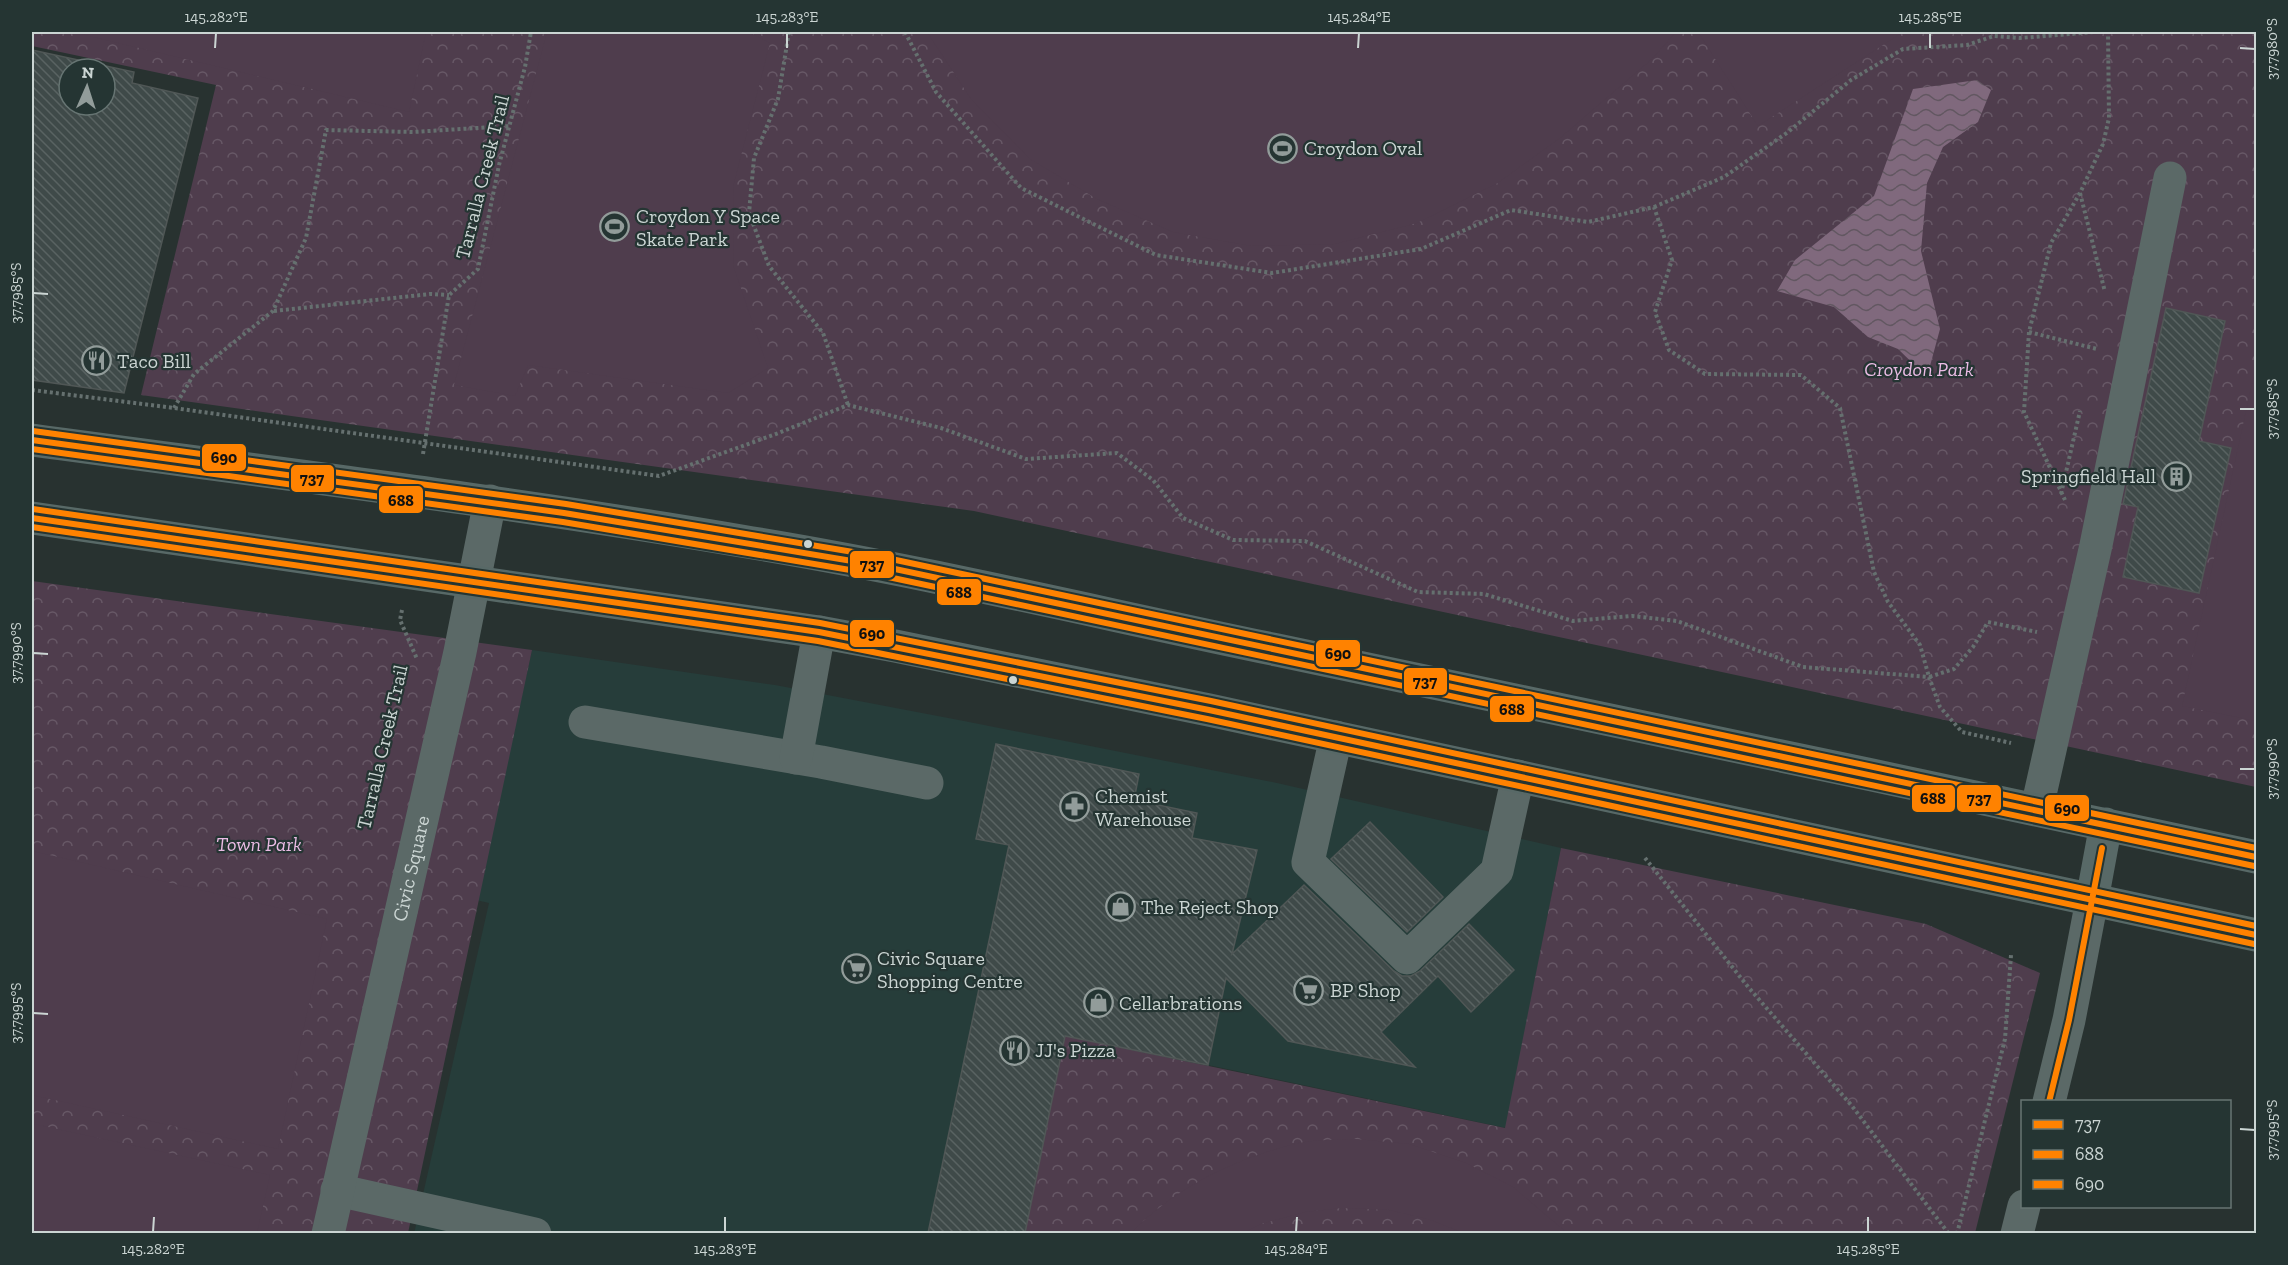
<svg xmlns="http://www.w3.org/2000/svg" width="2288" height="1265" font-family="'Zilla Slab',serif">
	<defs>
		<pattern id="park-crowns" width="20" height="18" patternUnits="userSpaceOnUse" patternTransform="scale(1.5)"><rect width="20" height="18" fill="#4f3d4d"/><path d="M2 6a3 3 0 1 1 6 0M12 15a3 3 0 1 1 6 0" fill="none" stroke="#675866"/></pattern>
		<pattern id="water-waves" width="16" height="10" patternUnits="userSpaceOnUse" patternTransform="scale(1.5)"><rect width="16" height="10" fill="#80697d"/><path d="M0 5q4-4 8 0t8 0" fill="none" stroke="#625761"/></pattern>
		<pattern id="building-back-hatch" width="6" height="6" patternUnits="userSpaceOnUse" patternTransform="scale(1.5)"><rect width="6" height="6" fill="#3f4a49"/><path d="M-1 5l2 2M0 0l6 6M5-1l2 2" fill="none" stroke="#596362"/></pattern>
	</defs>
	<rect width="100%" height="100%" fill="#283230"/>
	<!-- built -->
	<path fill="#263d3a" d="M 532,650 L 775,685 L 964,721 L 1277,783 L 1561,848 L 1506,1128 L 1208,1065 L 1064,1043 L 1024,1233 L 414,1234 L 489,903 L 476,900 Z"/>
	<!-- park -->
	<path fill="url(#park-crowns)" d="M 32,32 L 2256,32 L 2256,787 L 974,511 L 141,395 L 216,85 L 32,46 Z
		M 32,581 L 532,650 L 408,1233 L 32,1234 Z
		M 1561,848 L 1926,924 L 2040,973 L 1975,1233 L 1024,1234 L 1065,1036 L 1505,1128 Z"/>
	<!-- pitch -->
	<path fill="#4f3d4d" d="M 72,32 L 426,32 L 409,112 Z
		M 547,32 L 749,32 L 770,43 L 733,187 L 734,268 L 768,368 L 728,393 L 528,365 L 515,396 L 454,385 Z
		M 927,32 L 1676,32 L 1652,59 L 1560,138 L 1496,184 L 1417,223 L 1335,244 L 1251,246 L 1173,232 L 1097,199 L 1030,159 L 971,99 Z
		M 1698,32 L 1903,32 L 1758,126 Z
		M 2256,365 L 2256,721 L 2182,706 Z
		M 32,851 L 327,919 L 278,1149 L 32,1095 Z
		M 34,1124 L 270,1175 L 257,1233 L 32,1233 L 32,1137 Z
		M 1356,1139 L 1409,1144 L 1466,1163 L 1513,1187 L 1567,1233 L 1464,1233 L 1428,1219 L 1389,1210 L 1342,1208 L 1305,1212 L 1261,1224 L 1243,1233 L 1131,1233 C 1174,1189 1232,1160 1291,1145 C 1311,1139 1335,1140 1356,1139 Z"/>
	<!-- water -->
	<path fill="url(#water-waves)" d="M 1977,80 L 1991,90 L 1978,122 L 1943,147 L 1927,183 L 1921,251 L 1940,329 L 1927,377 L 1898,349 L 1868,337 L 1834,307 L 1777,291 L 1795,260 L 1874,196 L 1913,89 Z"/>
	<!-- building -->
	<path fill="url(#building-back-hatch)" stroke="#505756" stroke-width="1.5" fill-rule="evenodd" d="M 32,50 L 134,72 L 132,83 L 198,98 L 124,393 L 32,380 ZM 69,69 L 105,69 L 105,105 L 69,105 Z
		M 2166,308 L 2225,321 L 2199,441 L 2231,448 L 2199,593 L 2123,577 L 2138,507 L 2123,504 Z
		M 996,744 L 1139,774 L 1134,800 L 1197,813 L 1192,838 L 1257,850 L 1232,954 L 1304,885 L 1394,971 L 1402,976 L 1411,976 L 1420,971 L 1469,924 L 1514,970 L 1471,1012 L 1438,976 L 1381,1032 L 1415,1067 L 1288,1041 L 1226,978 L 1208,1065 L 1065,1036 L 1025,1233 L 928,1233 L 1009,845 L 976,839 Z
		M 1370,822 L 1443,897 L 1407,932 L 1331,859 Z"/>
	<g fill="none" stroke-linecap="round" stroke-linejoin="round">
		<!-- path -->
		<path stroke="#65706f" stroke-width="4" stroke-dasharray="3 3" stroke-linecap="butt" d="M 789,32 L 778,99 L 754,158 L 749,213 L 769,266 L 823,333 L 848,405
			M 905,32 L 936,92 L 1021,188 L 1156,255 L 1272,273 L 1421,249 L 1511,210 L 1588,222 L 1654,207 L 1672,260 L 1655,312 L 1669,350 L 1705,374 L 1801,375 L 1840,408 L 1874,572 L 1888,602 L 1920,645 L 1929,677 L 1954,669 L 1973,647 L 1988,622 L 2037,632
			M 2080,193 L 2105,292
			M 1654,207 L 1724,177 L 1788,132 L 1851,80 L 1903,49 L 1967,45 L 1994,36 L 2020,38 L 2094,32
			M 274,311 L 430,294 L 449,295
			M 2029,332 L 2097,349
			M 32,390 L 174,408 L 659,476 L 776,434 L 848,405 L 941,428 L 1026,459 L 1117,453 L 1153,480 L 1183,518 L 1233,540 L 1305,541 L 1418,592 L 1484,594 L 1573,621 L 1632,616 L 1677,621 L 1803,667 L 1929,677 L 1940,707 L 1962,732 L 2011,743
			M 174,408 L 194,374 L 273,311 L 306,238 L 326,130 L 413,132 L 509,126
			M 423,454 L 449,295 L 478,269 L 499,165 L 525,67 L 531,32
			M 2061,494 L 2080,411
			M 2065,500 L 2024,412 L 2029,332 L 2051,243 L 2080,193 L 2103,144 L 2109,118 L 2108,32
			M 402,610 L 400,620 L 417,659
			M 1645,858 L 1749,988 L 1852,1106 L 1949,1234
			M 1957,1234 L 2005,1039 L 2011,955"/>
		<!-- minor -->
		<g stroke="#5b6967" stroke-width="33">
			<path d="M 585,722 L 821,762 L 927,783"/>
			<path d="M 1336,737 L 1308,862 L 1407,958 L 1497,871 L 1518,776"/>
			<path d="M 796,758 L 819,632"/>
			<path d="M 2037,808 L 2096,545 L 2170,178"/>
			<path d="M 2049,1102 L 2069,1020 L 2092,900"/>
			<path d="M 337,1190 L 535,1234"/>
			<path id="s1" d="M 328,1234 L 460,652 L 490,501"/>
			<path d="M 2017,1234 L 2024,1206"/>
		</g>
		<!-- major -->
		<path stroke="#586967" stroke-width="33" d="M 32,440 C 268,472 506,501 741,541 C 921,570 1098,613 1277,650 C 1603,718 1930,787 2256,857
			M 32,518 L 819,632 L 895,646 L 1209,710 L 2256,935
			M 2092,900 L 2106,824"/>
		<defs>
			<path id="bus-1" d="M 32,440 L 564,513 L 876,565 L 2256,857
				M 32,518 L 819,632 L 1209,710 L 2256,935
				M 2049,1102 L 2069,1020 L 2102,848"/>
			<path id="bus-2" d="M 32,449 L 563,522 L 874,574 L 2254,866
				M 32,527 L 818,641 L 1207,719 L 2254,944"/>
			<path id="bus-3" d="M 33,431 L 566,504 L 877,556 L 2256,848
				M 33,509 L 820,623 L 1211,701 L 2256,926"/>
		</defs>
		<!-- bus-1 casing -->
		<use href="#bus-1" stroke="#253533" stroke-width="10"/>
		<!-- bus-2 casing -->
		<use href="#bus-2" stroke="#253533" stroke-width="10"/>
		<!-- bus-3 casing -->
		<use href="#bus-3" stroke="#253533" stroke-width="10"/>
		<!-- bus-1 -->
		<use href="#bus-1" stroke="#ff8200" stroke-width="6"/>
		<!-- bus-2 -->
		<use href="#bus-2" stroke="#ff8200" stroke-width="6"/>
		<!-- bus-3 -->
		<use href="#bus-3" stroke="#ff8200" stroke-width="6"/>
	</g>
	<!-- ticks -->
	<path fill="none" stroke="#cbd5d3" stroke-width="2" d="M 215,48 L 216,33M 787,48 L 787,33M 1358,48 L 1359,33M 1930,48 L 1930,33M 2240,48 L 2255,49M 33,293 L 48,294M 2240,409 L 2255,409M 33,653 L 48,654M 2240,769 L 2255,769M 33,1013 L 48,1014M 2240,1129 L 2255,1130M 153,1232 L 154,1217M 725,1232 L 725,1217M 1296,1232 L 1297,1217M 1868,1232 L 1868,1217"/>
	<!-- icons -->
	<defs>
		<symbol id="stadium-ring" viewBox="-11 -11 22 22"><circle r="9.5" fill="#253533" stroke="#929c9a" stroke-width="1.5"/><path d="M0-5a6.5 5 0 1 0 0 10a6.5 5 0 1 0 0-10ZM-3.5-1.8h7v3.6h-7Z" fill="#929c9a"/></symbol>
		<symbol id="restaurant-ring" viewBox="-11 -11 22 22"><circle r="9.5" fill="#253533" stroke="#929c9a" stroke-width="1.5"/><path d="M-5-6h1v4h1v-4h1v4h1v-4h1v5L-1.5 .5V6h-2V.5L-5-1ZM5-6V6H3V1.5H1.5Q1.5-4 5-6Z" fill="#929c9a"/></symbol>
		<symbol id="building-ring" viewBox="-11 -11 22 22"><circle r="9.5" fill="#253533" stroke="#929c9a" stroke-width="1.5"/><path d="M-4-6H4V6H1V3H-1V6H-4ZM-2.5-4.3h1.7v1.8h-1.7ZM.8-4.3h1.7v1.8H.8ZM-2.5-1h1.7V.8h-1.7ZM.8-1h1.7V.8H.8Z" fill="#929c9a"/></symbol>
		<symbol id="pharmacy-ring" viewBox="-11 -11 22 22"><circle r="9.5" fill="#253533" stroke="#929c9a" stroke-width="1.5"/><path d="M-2-6h4v4h4v4h-4v4h-4v-4h-4v-4h4Z" fill="#929c9a"/></symbol>
		<symbol id="shop-ring" viewBox="-11 -11 22 22"><circle r="9.5" fill="#253533" stroke="#929c9a" stroke-width="1.5"/><path d="M-5-2.5h2.3a2.7 3.5 0 0 1 5.4 0H5L5.5 6h-11ZM-1.5-2.5h3a1.5 2.3 0 0 0-3 0Z" fill="#929c9a"/></symbol>
		<symbol id="supermarket-ring" viewBox="-11 -11 22 22"><circle r="9.5" fill="#253533" stroke="#929c9a" stroke-width="1.5"/><path d="M-6-5.5h2.5l.6 2H6L4.5 2H-2.5L-4.4-4H-6ZM-1.5 3.2a1.3 1.3 0 1 0 .1 0ZM3 3.2a1.3 1.3 0 1 0 .1 0Z" fill="#929c9a"/></symbol>
	</defs>
	<g fill-rule="evenodd">
		<use href="#stadium-ring" x="1266" y="132" width="33" height="33"/>
		<use href="#stadium-ring" x="598" y="210" width="33" height="33"/>
		<use href="#restaurant-ring" x="80" y="344" width="33" height="33"/>
		<use href="#building-ring" x="2160" y="460" width="33" height="33"/>
		<use href="#pharmacy-ring" x="1058" y="790" width="33" height="33"/>
		<use href="#shop-ring" x="1104" y="890" width="33" height="33"/>
		<use href="#supermarket-ring" x="840" y="952" width="33" height="33"/>
		<use href="#supermarket-ring" x="1292" y="974" width="33" height="33"/>
		<use href="#shop-ring" x="1082" y="986" width="33" height="33"/>
		<use href="#restaurant-ring" x="998" y="1034" width="33" height="33"/>
	</g>
	<!-- markers -->
	<g fill="#cbd5d3" stroke="#253533" stroke-width="2">
		<circle cx="808" cy="544" r="5"/>
		<circle cx="1013" cy="680" r="5"/>
	</g>
	<g text-anchor="middle" stroke-width="4.5" stroke-linejoin="round" paint-order="stroke">
		<!-- poi labels -->
		<g font-size="20" fill="#cbd5d3" stroke="#253533" text-anchor="start">
			<text x="1304" y="155">Croydon Oval</text>
			<text x="636" y="223">Croydon Y Space<tspan x="636" dy="23">Skate Park</tspan></text>
			<text x="117" y="368">Taco Bill</text>
			<text x="2156" y="483" text-anchor="end">Springfield Hall</text>
			<text x="1095" y="803">Chemist<tspan x="1095" dy="23">Warehouse</tspan></text>
			<text x="1141" y="914">The Reject Shop</text>
			<text x="877" y="965">Civic Square<tspan x="877" dy="23">Shopping Centre</tspan></text>
			<text x="1330" y="997">BP Shop</text>
			<text x="1119" y="1010">Cellarbrations</text>
			<text x="1035" y="1057">JJ's Pizza</text>
		</g>
		<!-- street labels -->
		<g font-size="20" fill="#cbd5d3" stroke="#253533">
			<text transform="translate(482 177) rotate(-76)" y="7">Tarralla Creek Trail</text>
			<text transform="translate(382 747) rotate(-77)" y="7">Tarralla Creek Trail</text>
			<text dy="7" stroke="none"><textPath href="#s1" startOffset="375">Civic Square</textPath></text>
		</g>
		<!-- park labels -->
		<g font-size="20" font-style="italic" fill="#eabbe4" stroke="#253533">
			<text x="1919" y="376">Croydon Park</text>
			<text x="259" y="851">Town Park</text>
		</g>
	</g>
	<g stroke="#253533" stroke-width="2">
		<rect x="201" y="443" width="46" height="29" rx="6" fill="#ff8200"/>
		<rect x="290" y="464" width="45" height="29" rx="6" fill="#ff8200"/>
		<rect x="378" y="485" width="46" height="29" rx="6" fill="#ff8200"/>
		<rect x="849" y="550" width="46" height="29" rx="6" fill="#ff8200"/>
		<rect x="936" y="578" width="46" height="28" rx="6" fill="#ff8200"/>
		<rect x="849" y="619" width="46" height="29" rx="6" fill="#ff8200"/>
		<rect x="1315" y="639" width="46" height="29" rx="6" fill="#ff8200"/>
		<rect x="1403" y="667" width="45" height="29" rx="6" fill="#ff8200"/>
		<rect x="1489" y="695" width="46" height="28" rx="6" fill="#ff8200"/>
		<rect x="1911" y="784" width="45" height="29" rx="6" fill="#ff8200"/>
		<rect x="1956" y="784" width="46" height="29" rx="6" fill="#ff8200"/>
		<rect x="2044" y="794" width="46" height="28" rx="6" fill="#ff8200"/>
	</g>
	<g font-size="16" text-anchor="middle" font-weight="bold" fill="#111">
		<text x="224" y="463">690</text>
		<text x="312" y="484">737</text>
		<text x="401" y="506">688</text>
		<text x="872" y="570">737</text>
		<text x="959" y="598">688</text>
		<text x="872" y="639">690</text>
		<text x="1338" y="659">690</text>
		<text x="1425" y="687">737</text>
		<text x="1512" y="715">688</text>
		<text x="1933" y="804">688</text>
		<text x="1979" y="804">737</text>
		<text x="2067" y="814">690</text>
	</g>
	<!-- border -->
	<rect width="2288" height="1265" fill="none" stroke="#253533" stroke-width="66"/>
	<!-- legend -->
	<rect x="2021" y="1100" width="210" height="108" fill="#253533" stroke="#677573" stroke-width="1.5"/>
	<rect x="2033" y="1120" width="30" height="9" fill="#ff8200" stroke="#677573" stroke-width="1.5"/>
	<text x="2075" y="1130" font-size="18" fill="#cbd5d3">737</text>
	<rect x="2033" y="1150" width="30" height="9" fill="#ff8200" stroke="#677573" stroke-width="1.5"/>
	<text x="2075" y="1160" font-size="18" fill="#cbd5d3">688</text>
	<rect x="2033" y="1180" width="30" height="9" fill="#ff8200" stroke="#677573" stroke-width="1.5"/>
	<text x="2075" y="1190" font-size="18" fill="#cbd5d3">690</text>
	<!-- north arrow -->
	<g transform="translate(87 87) rotate(3)"><circle r="28" fill="#253533" stroke="#677573" stroke-width="1.5"/>
	<path d="M0-4.5L10 22L0 15L-10 22Z" fill="#929c9a"/>
	<text y="-9" font-size="16" font-weight="bold" text-anchor="middle" fill="#cbd5d3">N</text>
	</g>
	<rect x="33" y="33" width="2222" height="1199" fill="none" stroke="#cbd5d3" stroke-width="2"/>
	<g font-size="15" text-anchor="middle" fill="#cbd5d3">
		<text x="216" y="22">145.282°E</text>
		<text x="787" y="22">145.283°E</text>
		<text x="1359" y="22">145.284°E</text>
		<text x="1930" y="22">145.285°E</text>
		<text transform="translate(2272 49) rotate(-90)" y="5">37.7980°S</text>
		<text transform="translate(16 293) rotate(-90)" y="5">37.7985°S</text>
		<text transform="translate(2272 409) rotate(-90)" y="5">37.7985°S</text>
		<text transform="translate(16 653) rotate(-90)" y="5">37.7990°S</text>
		<text transform="translate(2272 769) rotate(-90)" y="5">37.7990°S</text>
		<text transform="translate(16 1013) rotate(-90)" y="5">37.7995°S</text>
		<text transform="translate(2272 1130) rotate(-90)" y="5">37.7995°S</text>
		<text x="153" y="1254">145.282°E</text>
		<text x="725" y="1254">145.283°E</text>
		<text x="1296" y="1254">145.284°E</text>
		<text x="1868" y="1254">145.285°E</text>
	</g>
</svg>
